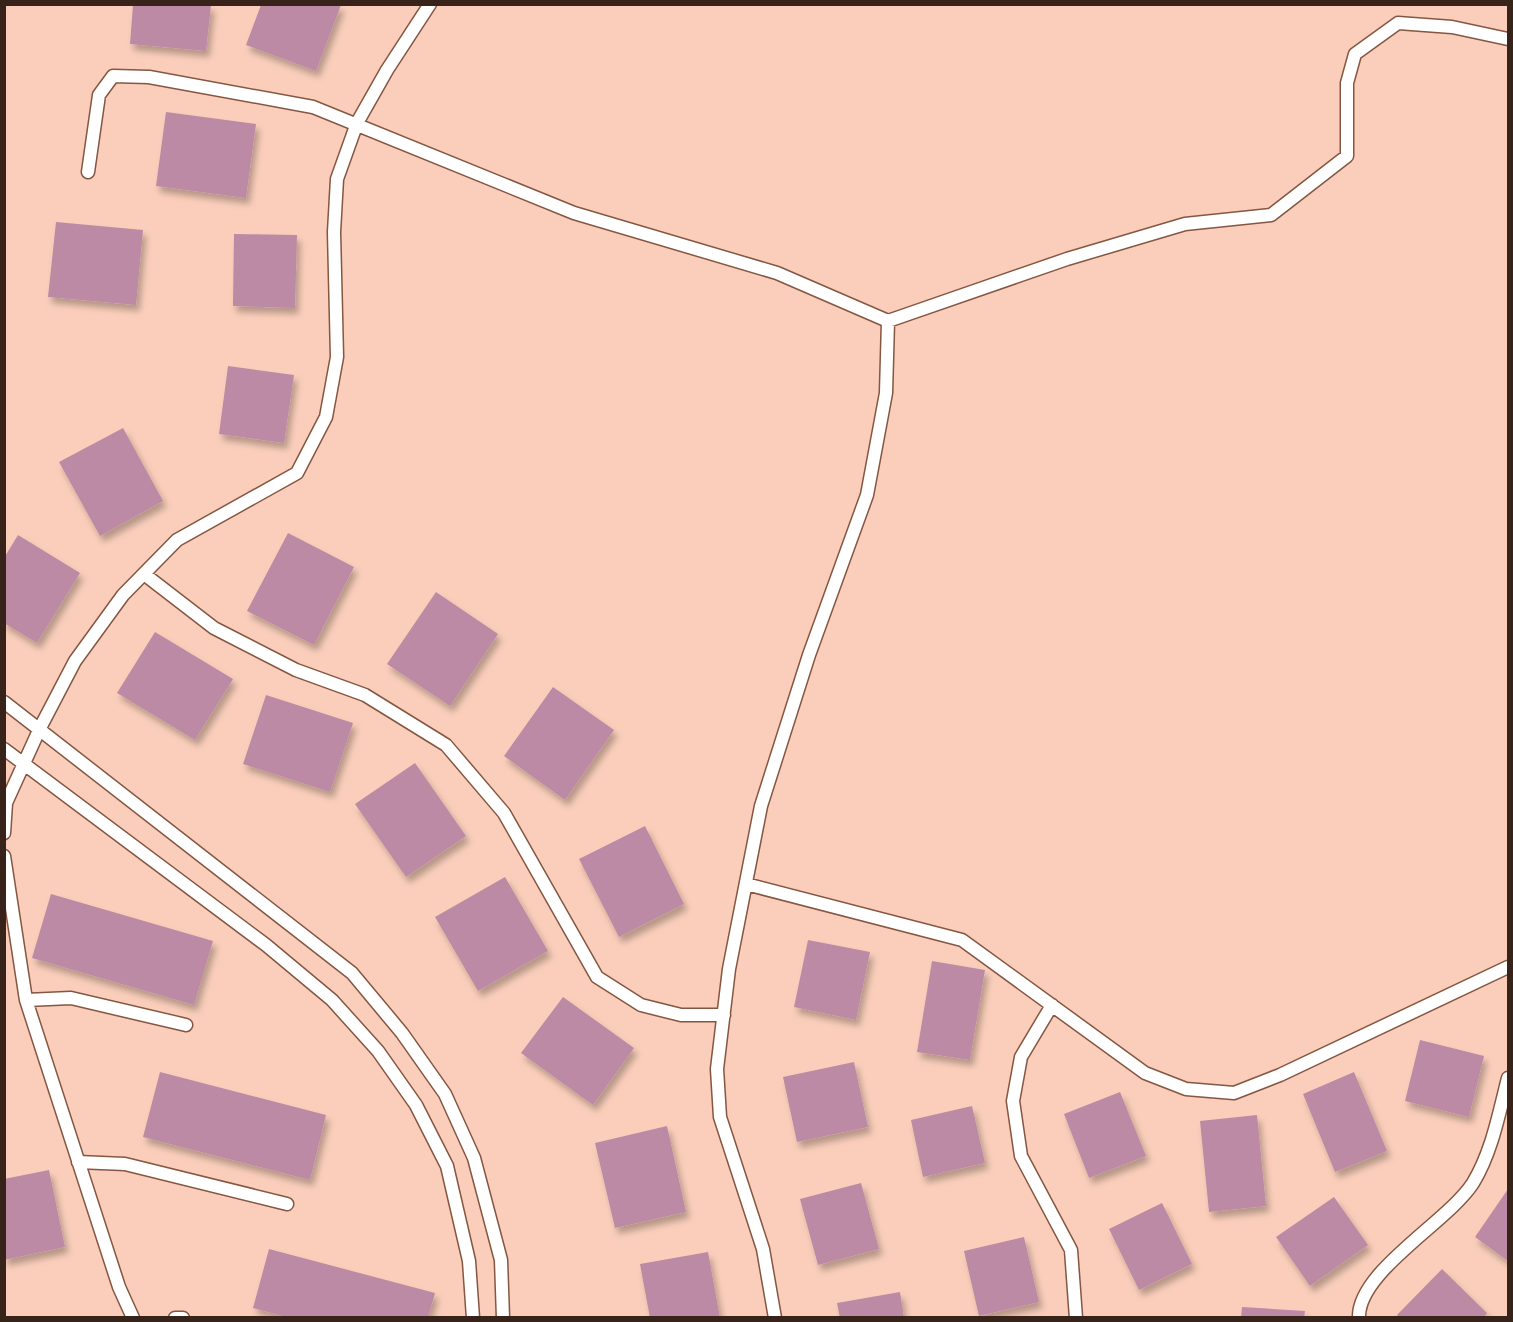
<svg xmlns="http://www.w3.org/2000/svg" width="1513" height="1322" font-family="'Noto Sans',sans-serif">
	<defs>
		<filter id="shadow"><feDropShadow dx="3.5" dy="6" stdDeviation="3" flood-color="#0004"/></filter>
	</defs>
	<rect width="100%" height="100%" fill="#faceba"/>
	<!-- building -->
	<path fill="#bc8aa5" filter="url(#shadow)" d="M 133,5 L 211,5 L 206,51 L 130,44 Z
		M 261,5 L 341,5 L 316,71 L 246,45 Z
		M 166,112 L 256,124 L 246,198 L 156,186 Z
		M 56,222 L 143,230 L 136,305 L 48,297 Z
		M 234,234 L 297,235 L 295,308 L 233,306 Z
		M 228,366 L 294,375 L 284,443 L 219,434 Z
		M 123,428 L 163,501 L 100,536 L 59,462 Z
		M 288,533 L 354,567 L 314,645 L 247,611 Z
		M 18,535 L 80,573 L 37,643 L 4,623 L 4,558 Z
		M 436,592 L 498,634 L 450,706 L 387,664 Z
		M 155,632 L 233,679 L 195,740 L 117,693 Z
		M 553,687 L 614,730 L 565,800 L 504,756 Z
		M 266,695 L 353,723 L 330,792 L 243,764 Z
		M 415,763 L 466,836 L 406,877 L 355,804 Z
		M 645,826 L 684,904 L 619,937 L 579,859 Z
		M 505,877 L 548,951 L 478,991 L 435,917 Z
		M 51,894 L 213,941 L 194,1005 L 32,958 Z
		M 808,940 L 870,952 L 856,1020 L 794,1007 Z
		M 932,961 L 985,970 L 970,1060 L 917,1052 Z
		M 563,997 L 634,1048 L 593,1105 L 521,1053 Z
		M 1420,1040 L 1484,1056 L 1469,1117 L 1405,1101 Z
		M 854,1062 L 868,1127 L 797,1142 L 783,1077 Z
		M 160,1072 L 326,1115 L 310,1180 L 143,1137 Z
		M 1354,1072 L 1387,1151 L 1335,1172 L 1303,1094 Z
		M 1120,1092 L 1146,1156 L 1089,1178 L 1064,1114 Z
		M 972,1106 L 985,1163 L 923,1177 L 911,1120 Z
		M 1257,1115 L 1266,1206 L 1209,1212 L 1200,1121 Z
		M 667,1126 L 686,1212 L 615,1228 L 595,1143 Z
		M 49,1170 L 65,1247 L 4,1260 L 4,1179 Z
		M 861,1183 L 879,1249 L 818,1265 L 800,1199 Z
		M 1508,1189 L 1508,1261 L 1475,1237 Z
		M 1334,1197 L 1368,1245 L 1310,1286 L 1276,1237 Z
		M 1162,1203 L 1192,1264 L 1139,1290 L 1109,1229 Z
		M 1024,1237 L 1039,1302 L 979,1316 L 964,1251 Z
		M 269,1249 L 435,1293 L 428,1318 L 290,1318 L 253,1308 Z
		M 708,1252 L 720,1318 L 650,1318 L 640,1264 Z
		M 1442,1269 L 1487,1313 L 1483,1318 L 1400,1318 L 1397,1315 Z
		M 900,1292 L 904,1318 L 840,1318 L 837,1303 Z
		M 1242,1307 L 1305,1311 L 1304,1318 L 1241,1318 Z"/>
	<g fill="none" stroke-linecap="round" stroke-linejoin="round">
		<defs>
			<path id="lane" d="M 88,172 L 99,95 L 113,76 L 149,77 L 313,107 L 574,213 L 777,273 L 888,321 L 1067,259 L 1185,224 L 1271,215 L 1347,156 L 1347,83 L 1355,54 L 1398,23 L 1452,27 L 1508,39
				M 144,574 L 214,628 L 296,670 L 365,695 L 446,745 L 504,813 L 597,977 L 641,1005 L 681,1015 L 724,1015
				M 4,702 L 352,973 L 402,1033 L 445,1094 L 474,1158 L 501,1260 L 503,1318
				M 4,749 L 266,945 L 332,1000 L 378,1051 L 416,1105 L 447,1166 L 469,1261 L 473,1318
				M 4,833 L 6,803 L 40,728 L 75,661 L 123,595 L 177,540 L 297,473 L 326,417 L 337,357 L 334,232 L 337,179 L 357,123 L 387,70 L 430,4
				M 4,856 L 26,1000 L 119,1287 L 133,1318
				M 746,884 L 962,940 L 1145,1073 L 1186,1089 L 1234,1093 L 1280,1075 L 1508,967
				M 26,1000 L 71,998 L 186,1025
				M 1052,1005 L 1021,1057 L 1013,1101 L 1021,1156 L 1071,1250 L 1076,1318
				M 78,1162 L 125,1164 L 287,1204
				M 175,1318 L 183,1318
				M 775,1318 L 763,1249 L 720,1117 L 717,1069 L 729,969 L 761,806 L 809,655 L 867,495 L 886,393 L 888,321
				M 1359,1318 C 1357,1272 1448,1222 1473,1183 C 1492,1152 1499,1113 1508,1078"/>
		</defs>
		<!-- lane casing -->
		<use href="#lane" stroke="#855641" stroke-width="15"/>
		<!-- lane -->
		<use href="#lane" stroke="#fff" stroke-width="12"/>
	</g>
	<!-- border -->
	<rect width="1513" height="1322" fill="none" stroke="#372319" stroke-width="12"/>
</svg>
